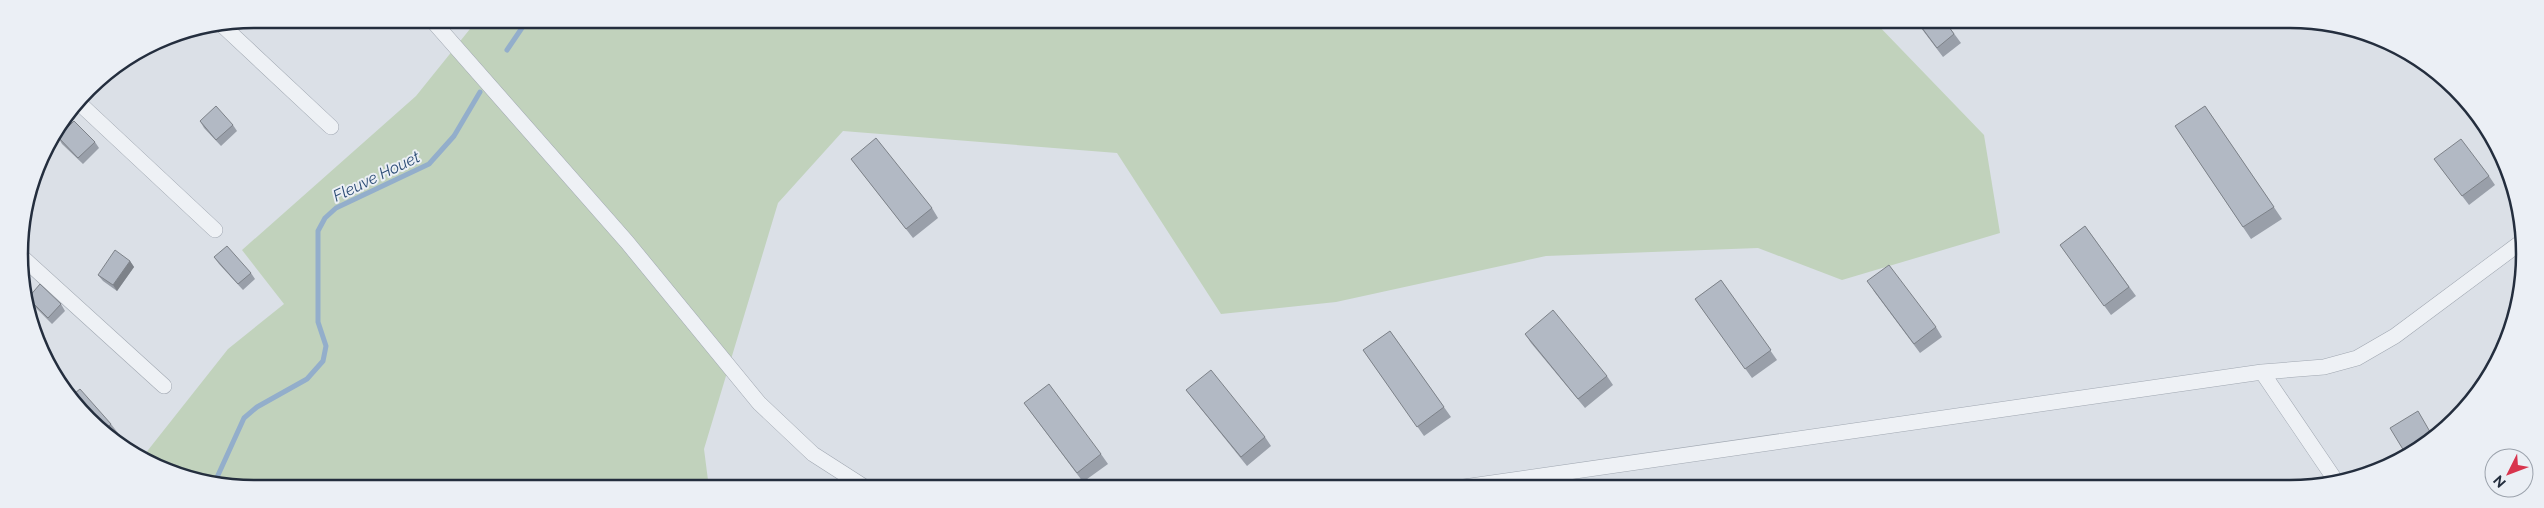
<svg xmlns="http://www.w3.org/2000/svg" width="2544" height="508" font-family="Raleway,sans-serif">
	<rect width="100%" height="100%" fill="#dbe0e7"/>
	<!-- green -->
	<path fill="#c1d2bc" d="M 478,19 L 1873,20 L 1984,135 L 2000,233 L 1842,280 L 1758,248 L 1546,256 L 1336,302 L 1221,314 L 1117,153 L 843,131 L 778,203 L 704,449 L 709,488 L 224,487 L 141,459 L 228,349 L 284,304 L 242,250 L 416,96 Z"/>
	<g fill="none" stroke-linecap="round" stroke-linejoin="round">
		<!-- stream -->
		<path stroke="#93aecb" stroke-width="5" d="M 507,50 L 528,19
			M 214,484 L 244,418 L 257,407 L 307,379 L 323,361 L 326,346 L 318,322 L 318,231 L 325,218 L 336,208 L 429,164 L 454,136 L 480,92"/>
		<defs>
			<path id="street" d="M 431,19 L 627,242 L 759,403 L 813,454 L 866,488
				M 222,25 L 331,127
				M 78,102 L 215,230
				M 22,257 L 164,386
				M 2262,372 L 2336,481
				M 1457,488 L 2262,372 L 2324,367 L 2357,358 L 2395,336 L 2520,243"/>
		</defs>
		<!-- street casing -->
		<use href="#street" stroke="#a0a7b1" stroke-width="16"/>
		<!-- street -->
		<use href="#street" stroke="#eef1f5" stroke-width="15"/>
	</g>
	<!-- wall -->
	<path fill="#999fa9" d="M 1915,20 L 1944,20 L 1961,43 L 1943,57 Z
		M 2205,106 L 2282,219 L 2251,239 L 2175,126 Z
		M 200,121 L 233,125 L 237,131 L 221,146 L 204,128 Z
		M 58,137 L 95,142 L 99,148 L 83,164 L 62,144 Z
		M 851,159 L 932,208 L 938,218 L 913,238 Z
		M 2434,159 L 2489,176 L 2495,185 L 2469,205 Z
		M 2085,226 L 2136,296 L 2111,315 L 2060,245 Z
		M 214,257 L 251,273 L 255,279 L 243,290 L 219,264 Z
		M 130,261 L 134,267 L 117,291 L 103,281 L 98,275 Z
		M 1721,280 L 1777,360 L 1752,378 L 1695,299 Z
		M 1873,290 L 1936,327 L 1942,337 L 1920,353 Z
		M 28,298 L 61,304 L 65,311 L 52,324 L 32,304 Z
		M 1390,331 L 1451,417 L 1424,436 L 1363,350 Z
		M 1525,334 L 1607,376 L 1613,385 L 1585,408 L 1531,343 Z
		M 1186,390 L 1265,437 L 1271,446 L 1247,466 L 1193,399 Z
		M 1024,403 L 1101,454 L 1108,464 L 1083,482 Z
		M 77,409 L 111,424 L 118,433 L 112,438 Z"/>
	<!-- shaded-wall -->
	<path fill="#7d8289" d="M 130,261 L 134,267 L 117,291 L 113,285 Z"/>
	<!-- building -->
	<path fill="#b2b9c4" stroke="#7d8289" d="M 1916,20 L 1944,20 L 1954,34 L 1937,48 Z
		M 216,106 L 233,125 L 216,140 L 200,121 Z
		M 2205,106 L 2274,207 L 2243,227 L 2175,126 Z
		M 74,121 L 95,142 L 78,158 L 58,137 Z
		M 876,138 L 932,208 L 906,229 L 851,159 Z
		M 2461,139 L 2489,176 L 2462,196 L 2434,159 Z
		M 2085,226 L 2129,287 L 2104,306 L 2060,245 Z
		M 227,246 L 251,273 L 238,284 L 214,257 Z
		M 115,250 L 130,261 L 113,285 L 98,275 Z
		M 1889,265 L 1936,327 L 1914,344 L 1867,281 Z
		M 1721,280 L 1771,350 L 1745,369 L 1695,299 Z
		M 40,284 L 61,304 L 48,318 L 28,298 Z
		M 1553,310 L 1607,376 L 1578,399 L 1525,334 Z
		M 1390,331 L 1444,407 L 1417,427 L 1363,350 Z
		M 1211,370 L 1265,437 L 1241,457 L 1186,390 Z
		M 1049,384 L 1101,454 L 1077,473 L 1024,403 Z
		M 80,389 L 111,424 L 104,431 L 77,409 L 70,397 Z
		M 2418,411 L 2433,437 L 2407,456 L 2390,428 Z"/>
	<g text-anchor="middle" stroke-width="4" stroke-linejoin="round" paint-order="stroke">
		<!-- water labels -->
		<g font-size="16" font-style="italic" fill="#2b4c75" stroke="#ebeff5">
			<text transform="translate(376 176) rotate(-26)" y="6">Fleuve Houet</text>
		</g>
	</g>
	<!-- crop -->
	<path d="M0 0H2544V508H0ZM254 28H2290A226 226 0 0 1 2516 254V254A226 226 0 0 1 2290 480H254A226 226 0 0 1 28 254V254A226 226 0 0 1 254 28Z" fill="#ebeff5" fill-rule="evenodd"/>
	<path fill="none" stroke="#242e3e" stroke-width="2.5" d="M254 28H2290A226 226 0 0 1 2516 254V254A226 226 0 0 1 2290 480H254A226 226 0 0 1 28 254V254A226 226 0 0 1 254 28Z"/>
	<!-- north arrow -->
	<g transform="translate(2509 473) rotate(228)"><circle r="24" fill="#ebeff5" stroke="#9ba2ac"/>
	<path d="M0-4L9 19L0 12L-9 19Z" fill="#d8344d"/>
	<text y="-8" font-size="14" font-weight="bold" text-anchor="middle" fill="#242e3e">N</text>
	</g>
</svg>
